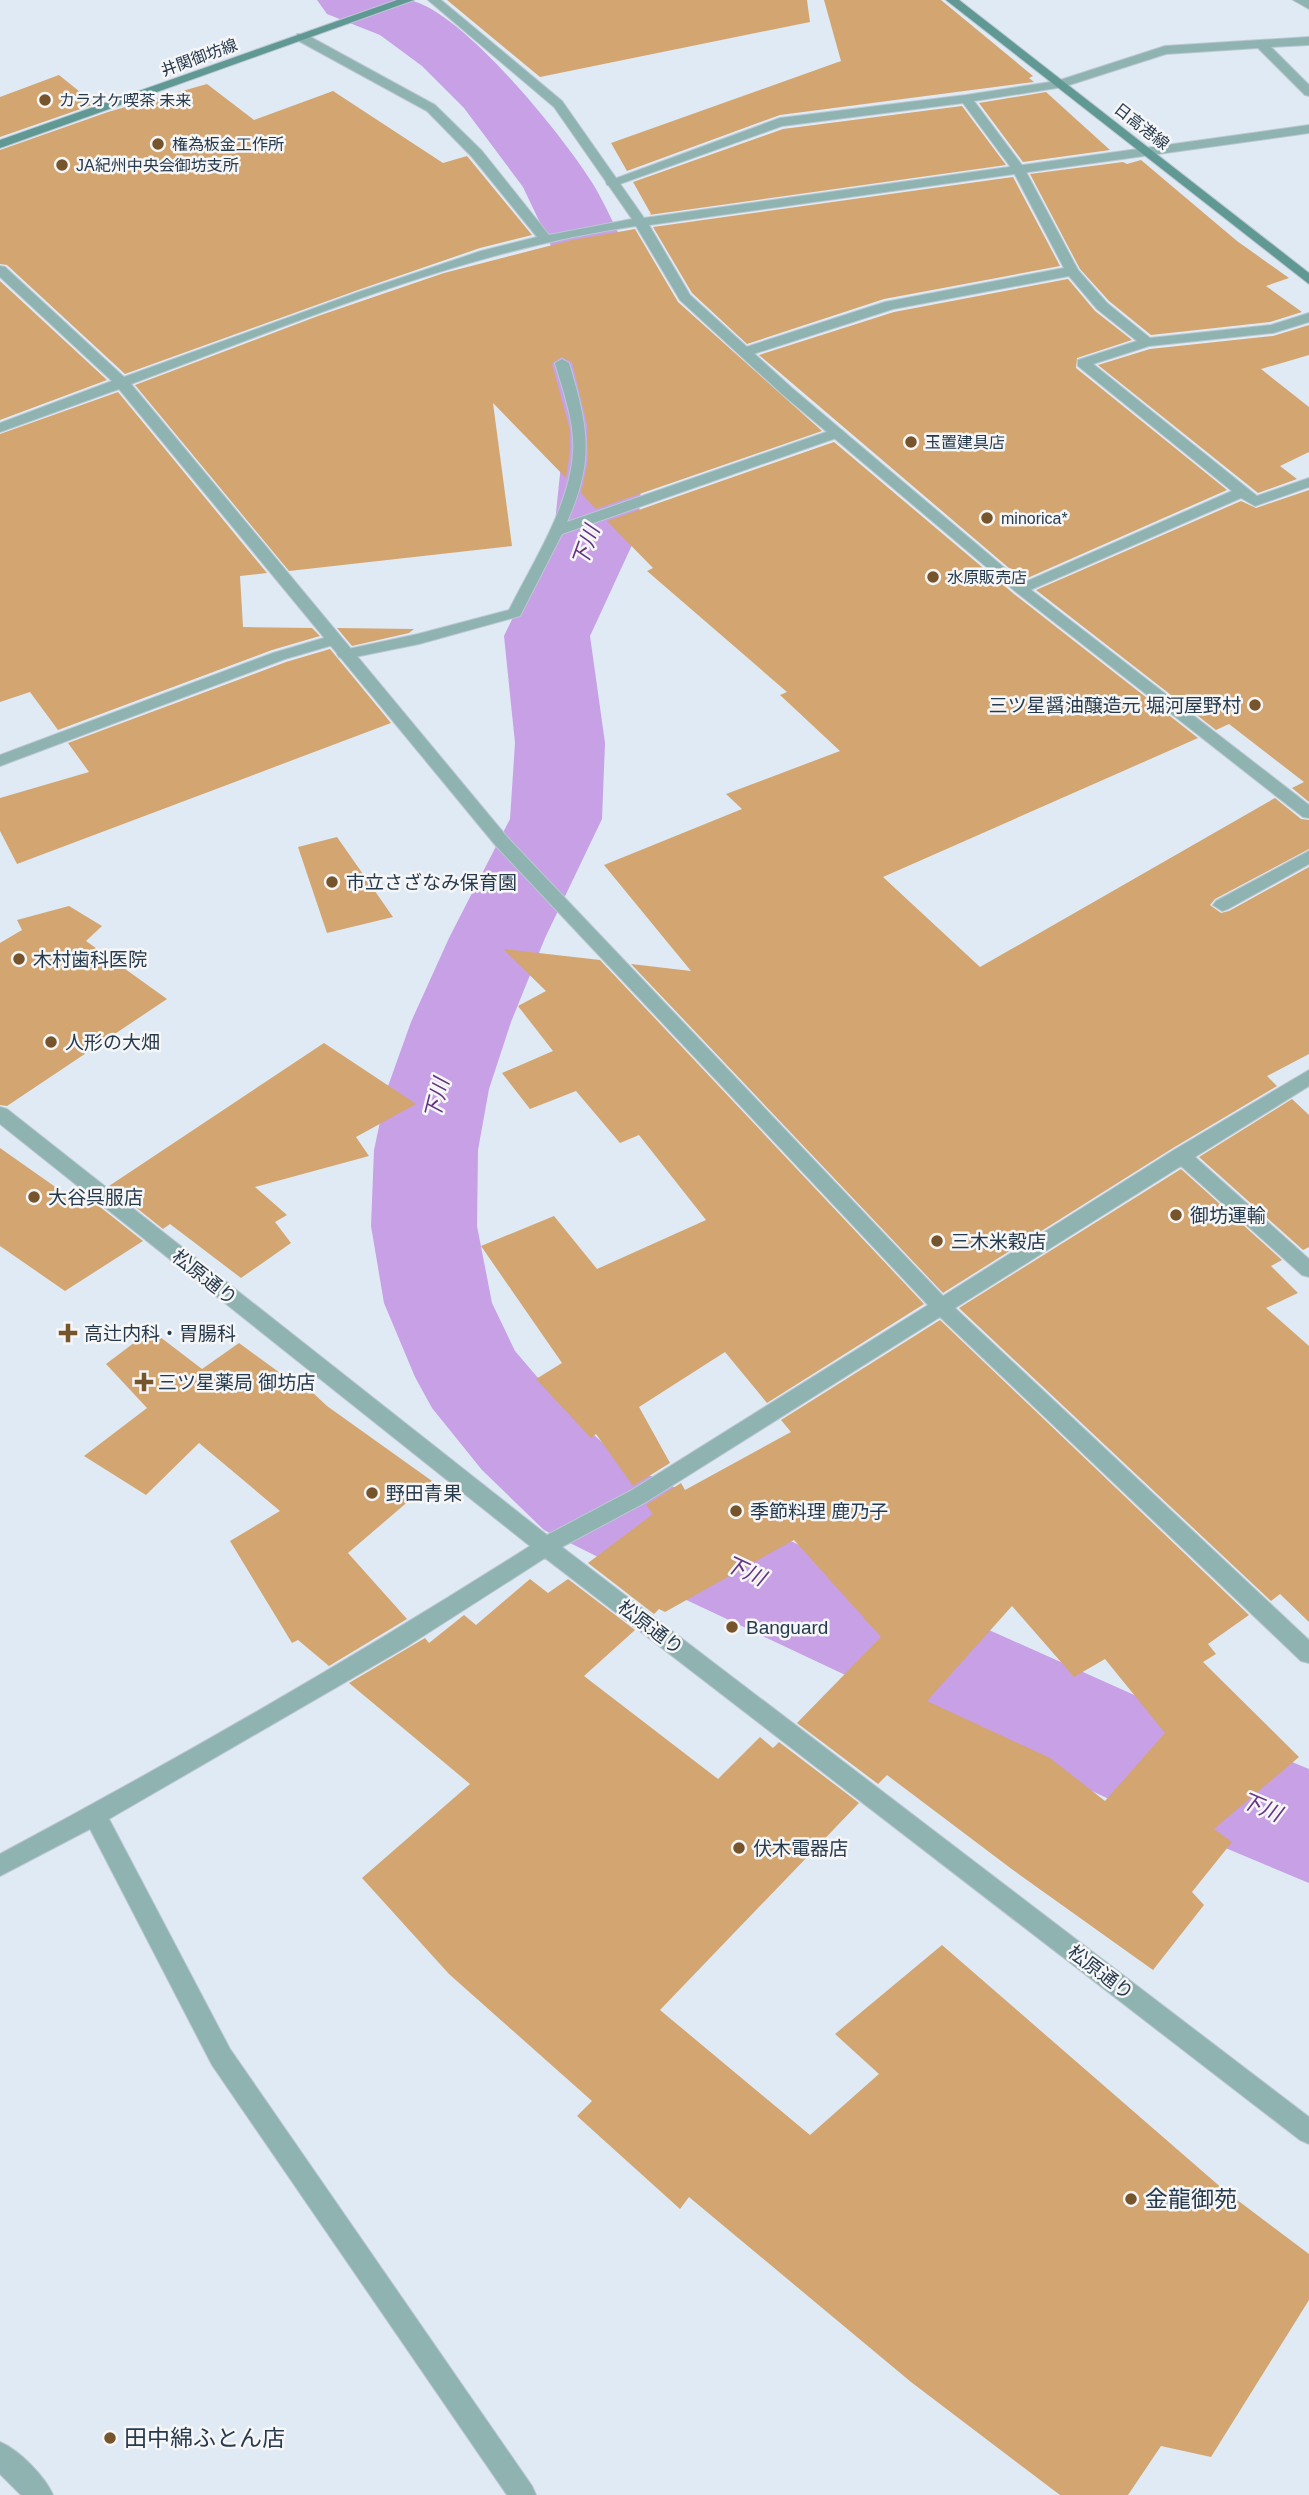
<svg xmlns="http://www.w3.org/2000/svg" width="1309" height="2495" font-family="Helvetica,'Noto Sans JP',sans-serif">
	<rect width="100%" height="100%" fill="#e0eaf4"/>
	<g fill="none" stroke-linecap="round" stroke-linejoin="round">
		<!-- river -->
		<path fill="#c7a0e6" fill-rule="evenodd" d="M 317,0 C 342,0 386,0 409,0 C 462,10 564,137 593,184 C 605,204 614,225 625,246 L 611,279 L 617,344 L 645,426 L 638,532 L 590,636 L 605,743 L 602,819 L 545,938 L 511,1022 L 489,1089 L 478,1150 L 477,1226 L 492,1303 L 515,1351 L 562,1406 L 626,1464 L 728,1513 L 1199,1724 L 1309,1769 L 1309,1883 L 1111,1800 L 646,1581 L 544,1530 L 482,1470 L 432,1408 L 415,1377 L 384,1303 L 371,1226 L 374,1150 L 387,1089 L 411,1022 L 449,938 L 510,819 L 515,743 L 504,636 L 554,532 L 565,426 L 541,344 L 537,279 L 551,246 L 523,187 L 464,108 L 422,66 L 380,35 L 327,14 Z"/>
	</g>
	<!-- building -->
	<path fill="#d3a571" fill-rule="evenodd" d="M 447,0 L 807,0 L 810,22 L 540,77 Z
		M 824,0 L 941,0 L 1033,76 L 1029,78 L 1034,82 L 780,115 L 627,171 L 611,143 L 841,61 Z
		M 59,75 L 95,104 L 0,137 L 0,97 Z
		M 207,84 L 254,120 L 333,91 L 443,163 L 467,156 L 532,235 L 480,248 L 358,290 L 125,374 L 7,265 L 0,264 L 0,150 L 108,112 Z
		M 1046,92 L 1110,150 L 1023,162 L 979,103 Z
		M 962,106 L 1006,165 L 649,215 L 651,214 L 633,182 L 783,129 Z
		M 1141,160 L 1237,241 L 1289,278 L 1266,286 L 1302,312 L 1270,322 L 1151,335 L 1109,301 L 1080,269 L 1030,174 L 1123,162 L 1127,164 Z
		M 1013,177 L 1060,266 L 884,299 L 747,344 L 692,293 L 653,227 Z
		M 635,229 L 678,302 L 822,431 L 596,509 L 581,493 L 588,461 L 587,424 L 572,362 L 561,357 L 552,364 L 570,430 L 570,452 L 566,478 L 493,403 L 512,546 L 289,571 L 135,385 L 318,316 L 444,273 L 572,240 Z
		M 1068,279 L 1095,311 L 1132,340 L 1077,358 L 1076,368 L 1227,490 L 1023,580 L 759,355 L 894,312 Z
		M 0,281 L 107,380 L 0,420 Z
		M 1309,325 L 1309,355 L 1261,369 L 1309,407 L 1309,452 L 1280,466 L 1297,479 L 1258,493 L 1098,365 L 1150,349 L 1273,336 Z
		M 118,392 L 267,573 L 240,576 L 243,627 L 312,628 L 320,636 L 272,650 L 58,730 L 30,692 L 0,702 L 0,434 Z
		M 834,442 L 1014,594 L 1198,738 L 883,877 L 980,967 L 1275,798 L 1301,819 L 1309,820 L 1309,849 L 1215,899 L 1210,905 L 1221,913 L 1229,911 L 1309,867 L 1309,1054 L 1267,1076 L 1277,1086 L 1173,1148 L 943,1293 L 631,964 L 691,971 L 604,865 L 742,809 L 726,794 L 840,751 L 780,695 L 787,692 L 647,571 L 653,568 L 607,521 Z
		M 1309,490 L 1309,802 L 1292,788 L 1304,782 L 1229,724 L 1216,730 L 1036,590 L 1241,501 L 1256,508 Z
		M 337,628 L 414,629 L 409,633 L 352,646 Z
		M 330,649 L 391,723 L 17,864 L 0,831 L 0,798 L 89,772 L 68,743 L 286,662 Z
		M 337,837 L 393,917 L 327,933 L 298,847 Z
		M 69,906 L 102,926 L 86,941 L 167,999 L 7,1106 L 0,1105 L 0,943 L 22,930 L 17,920 Z
		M 503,949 L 600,960 L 924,1304 L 767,1403 L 725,1352 L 639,1407 L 670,1463 L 633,1486 L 596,1434 L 591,1438 L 536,1379 L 562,1363 L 481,1246 L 554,1216 L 597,1269 L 706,1220 L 639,1135 L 620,1143 L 576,1091 L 530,1109 L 502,1073 L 553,1051 L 518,1006 L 546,991 Z
		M 324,1043 L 416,1104 L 356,1137 L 369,1156 L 255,1187 L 287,1215 L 275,1222 L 291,1243 L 241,1278 L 170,1224 L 163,1229 L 109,1186 Z
		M 1292,1099 L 1309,1115 L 1309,1247 L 1303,1250 L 1199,1157 Z
		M 0,1148 L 81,1205 L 90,1199 L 143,1241 L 65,1291 L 0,1246 Z
		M 1181,1169 L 1282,1260 L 1271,1266 L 1298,1293 L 1266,1308 L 1309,1346 L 1309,1622 L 1280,1594 L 1271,1601 L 959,1308 Z
		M 940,1320 L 1249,1615 L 1208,1644 L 1216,1654 L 1203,1662 L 1299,1757 L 1214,1829 L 1232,1842 L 1192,1892 L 1204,1905 L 1153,1970 L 1013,1870 L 887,1775 L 878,1784 L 797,1723 L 881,1637 L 794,1540 L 665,1612 L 659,1609 L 654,1614 L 588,1563 L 653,1514 L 646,1505 L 681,1483 L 685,1490 L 791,1432 L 781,1420 ZM 1012,1606 L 1074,1677 L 1105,1659 L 1165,1733 L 1105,1801 L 1050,1758 L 927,1701 Z
		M 151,1330 L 202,1369 L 239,1343 L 309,1394 L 312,1392 L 327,1406 L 432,1481 L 348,1553 L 407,1619 L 329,1666 L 298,1640 L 292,1643 L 230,1541 L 280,1511 L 199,1443 L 146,1495 L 84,1456 L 147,1408 L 106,1364 Z
		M 530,1579 L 548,1593 L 568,1579 L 635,1630 L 584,1676 L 718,1779 L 760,1737 L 773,1748 L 779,1742 L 859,1803 L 660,2010 L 810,2135 L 879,2074 L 835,2034 L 942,1945 L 1224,2190 L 1309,2254 L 1309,2300 L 1211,2457 L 1161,2446 L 1128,2495 L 1060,2495 L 911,2382 L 689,2197 L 680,2209 L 577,2116 L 592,2101 L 449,1974 L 362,1878 L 470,1784 L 349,1683 L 425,1638 L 429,1643 L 464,1615 L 476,1625 Z"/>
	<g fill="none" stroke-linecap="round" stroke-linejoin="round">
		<defs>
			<path id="service" d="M 1309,37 L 1309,45 L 1271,47 L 1309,85 L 1309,96 L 1305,95 L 1258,48 L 1166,54 L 1063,87 L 974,101 L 1024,168 L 1078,270 L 1107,303 L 1150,338 L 1271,325 L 1309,313 L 1309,322 L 1273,333 L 1149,346 L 1093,364 L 1257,496 L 1309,478 L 1309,487 L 1255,506 L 1241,498 L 1021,594 L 1013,589 L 1016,586 L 1232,491 L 1078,366 L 1078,360 L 1137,341 L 1097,309 L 1069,276 L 893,309 L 750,355 L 745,356 L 738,352 L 740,349 L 885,302 L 1064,268 L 1012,169 L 963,103 L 782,126 L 617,185 L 607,185 L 606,182 L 780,118 L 966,95 L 1057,81 L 1165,46 Z
				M 562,359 L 569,363 C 588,427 595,459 567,522 L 832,430 L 842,430 L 844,433 L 842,436 L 562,534 L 520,616 L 419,644 L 345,659 L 339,657 L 337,654 L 339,651 L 418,634 L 509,610 C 533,562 570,506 573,452 C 575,422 563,391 555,363 Z
				M 334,635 L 342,640 L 340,643 L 285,659 L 0,766 L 0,755 L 273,653 Z"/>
			<path id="minor" d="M 428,0 L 441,0 L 562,101 L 644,218 L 1309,125 L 1309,133 L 649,225 L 690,295 L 792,388 L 1026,586 L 1309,805 L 1309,818 L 1303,817 L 1016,592 L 782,394 L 680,300 L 636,226 C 462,251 295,323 131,384 L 508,838 L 943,1296 L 1174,1150 L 1309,1070 L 1309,1086 L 1195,1157 L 1309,1259 L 1309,1277 L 1302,1275 L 1181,1166 L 955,1308 L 1309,1640 L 1309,1663 L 1301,1661 L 940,1317 L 646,1502 L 562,1547 L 1309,2117 L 1309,2144 L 1300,2140 L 545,1558 L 406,1647 L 109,1819 L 230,2049 L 532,2486 L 536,2495 L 507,2495 L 212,2065 L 90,1829 L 0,1876 L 0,1854 C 180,1758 357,1656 530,1546 L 0,1124 L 0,1107 L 7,1109 L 547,1535 L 632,1490 L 928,1305 L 496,846 L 119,389 L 0,432 L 0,423 L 112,381 L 0,277 L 0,266 L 5,267 L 124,377 L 359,292 L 481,251 L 537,237 L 472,157 L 427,111 L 297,40 L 297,34 L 305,34 L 435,105 L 482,151 L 549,235 L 632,219 L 554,107 Z
				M 1293,0 L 1309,0 L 1309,9 Z
				M 1309,851 L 1309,864 L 1228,909 L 1222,911 L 1213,905 L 1216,901 Z
				M 0,2442 C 19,2450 45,2476 53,2495 L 21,2495 L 0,2474 Z"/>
			<path id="secondary" d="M 397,0 L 414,0 L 0,148 L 0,140 Z
				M 946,0 L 959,0 L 1309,273 L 1309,284 Z"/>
		</defs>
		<!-- service casing -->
		<use href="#service" stroke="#bbc7d3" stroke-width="2"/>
		<!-- minor casing -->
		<use href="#minor" stroke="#bbc7d3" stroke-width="2"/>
		<!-- secondary casing -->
		<use href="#secondary" stroke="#bbc7d3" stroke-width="2"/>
		<!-- service -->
		<use href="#service" fill="#8fb3b0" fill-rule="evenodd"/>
		<!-- minor -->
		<use href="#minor" fill="#8fb3b0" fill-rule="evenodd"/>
		<!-- secondary -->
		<use href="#secondary" fill="#609894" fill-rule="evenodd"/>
	</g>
	<!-- markers -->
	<g fill="#76542c" stroke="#f6f6f6" stroke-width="2.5">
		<circle cx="45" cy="100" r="7"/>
		<circle cx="158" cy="144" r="7"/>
		<circle cx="62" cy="165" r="7"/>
		<circle cx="911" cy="442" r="7"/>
		<circle cx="987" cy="518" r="7"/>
		<circle cx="933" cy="577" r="7"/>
		<circle cx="1255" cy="705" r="7"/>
		<circle cx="332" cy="882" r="7"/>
		<circle cx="19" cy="959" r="7"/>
		<circle cx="51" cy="1042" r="7"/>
		<circle cx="34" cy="1197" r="7"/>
		<circle cx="1176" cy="1215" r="7"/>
		<circle cx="937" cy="1241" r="7"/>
		<path d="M64.5 1322.5h7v7h7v7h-7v7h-7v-7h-7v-7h7z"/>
		<path d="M140.5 1371.5h7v7h7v7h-7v7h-7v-7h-7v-7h7z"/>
		<circle cx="372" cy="1493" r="7"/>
		<circle cx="736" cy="1511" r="7"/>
		<circle cx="732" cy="1627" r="7"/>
		<circle cx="739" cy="1848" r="7"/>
		<circle cx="1131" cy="2199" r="7"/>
		<circle cx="110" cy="2438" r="7"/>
	</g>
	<g text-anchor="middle" stroke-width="5" stroke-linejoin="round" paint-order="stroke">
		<!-- far-street labels -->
		<g font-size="16" fill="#263a4e" stroke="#f6f6f6">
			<text transform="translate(199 57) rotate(-20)" y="6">井関御坊線</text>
			<text transform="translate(1142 126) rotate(38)" y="6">日高港線</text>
		</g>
		<!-- far-poi labels -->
		<g font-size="16" fill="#263a4e" stroke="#f6f6f6" text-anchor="start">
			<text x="59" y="106">カラオケ喫茶 未来</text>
			<text x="172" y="150">権為板金工作所</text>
			<text x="76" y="171">JA紀州中央会御坊支所</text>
			<text x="925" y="448">玉置建具店</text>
			<text x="1001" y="524">minorica*</text>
			<text x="947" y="583">水原販売店</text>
		</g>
		<!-- poi labels -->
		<g font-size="19" fill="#263a4e" stroke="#f6f6f6" text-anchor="start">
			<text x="1241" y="712" text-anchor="end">三ツ星醤油醸造元 堀河屋野村</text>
			<text x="346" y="889">市立さざなみ保育園</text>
			<text x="33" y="966">木村歯科医院</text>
			<text x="65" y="1049">人形の大畑</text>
			<text x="48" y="1204">大谷呉服店</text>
			<text x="1190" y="1222">御坊運輸</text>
			<text x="951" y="1248">三木米穀店</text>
			<text x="84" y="1340">高辻内科・胃腸科</text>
			<text x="158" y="1389">三ツ星薬局 御坊店</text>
			<text x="386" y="1500">野田青果</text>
			<text x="750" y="1518">季節料理 鹿乃子</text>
			<text x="746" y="1634">Banguard</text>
			<text x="753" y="1855">伏木電器店</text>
		</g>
		<!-- street labels -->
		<g font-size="19" fill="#263a4e" stroke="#f6f6f6">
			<text transform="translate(205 1277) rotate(38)" y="7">松原通り</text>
			<text transform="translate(651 1627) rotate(37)" y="7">松原通り</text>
			<text transform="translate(1101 1972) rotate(37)" y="7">松原通り</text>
		</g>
		<!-- water labels -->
		<g font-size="21" font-style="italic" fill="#643285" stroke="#f6f6f6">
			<text transform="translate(586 546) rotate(-70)" y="7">下川</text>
			<text transform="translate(437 1099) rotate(-76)" y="7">下川</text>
			<text transform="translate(745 1571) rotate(25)" y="7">下川</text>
			<text transform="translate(1261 1807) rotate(23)" y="7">下川</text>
		</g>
		<!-- near-poi labels -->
		<g font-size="23" fill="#263a4e" stroke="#f6f6f6" text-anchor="start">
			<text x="1145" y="2207">金龍御苑</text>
			<text x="124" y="2446">田中綿ふとん店</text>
		</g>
	</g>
</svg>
